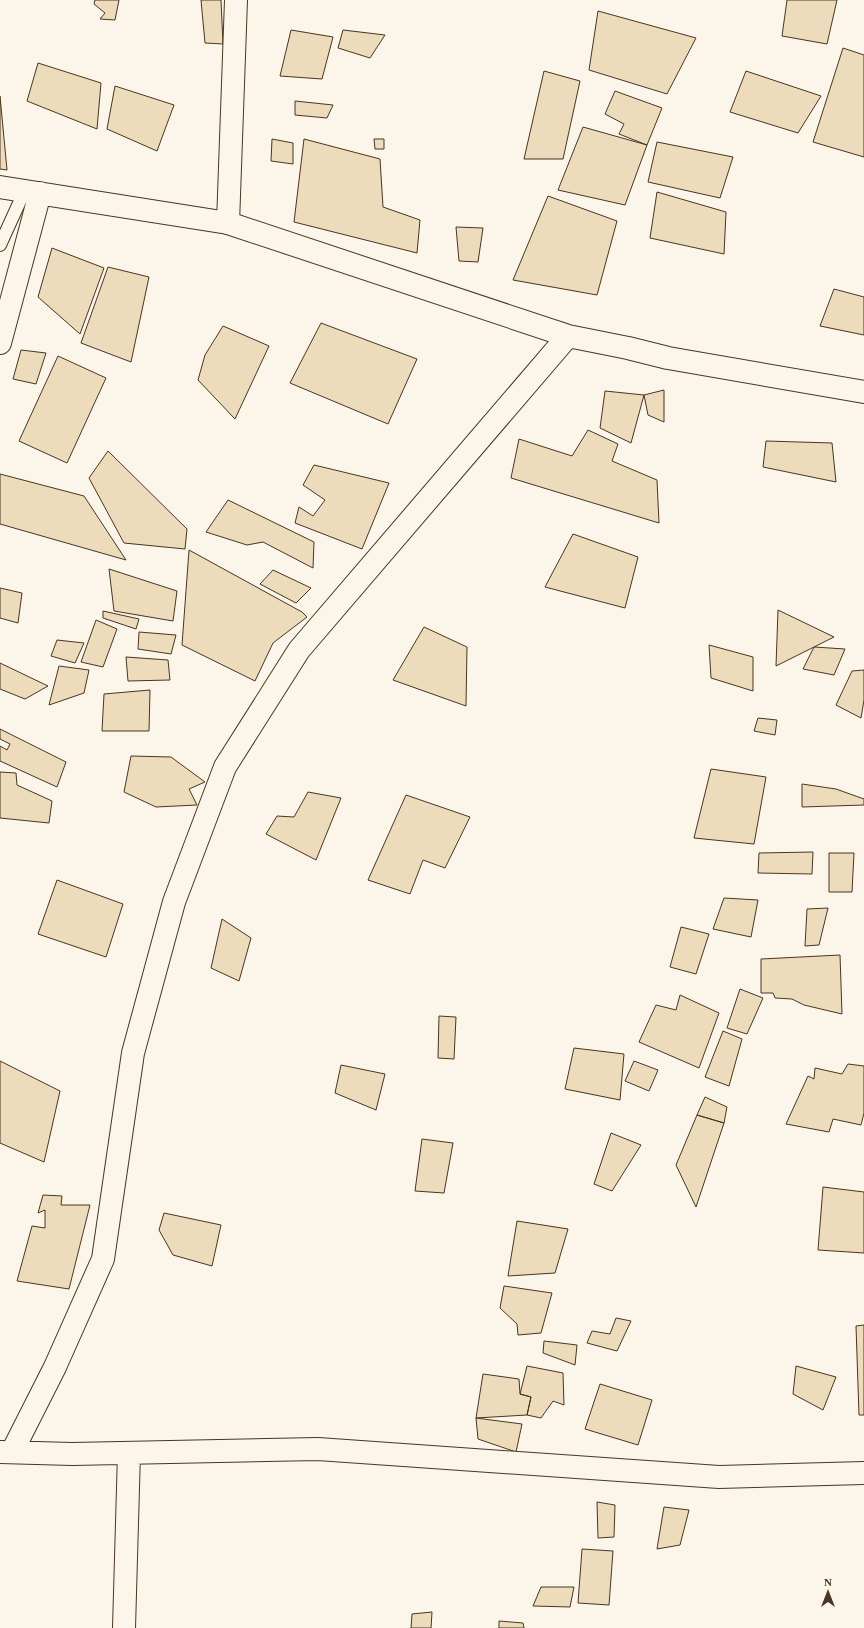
<svg xmlns="http://www.w3.org/2000/svg" width="864" height="1628" font-family="Georgia,serif">
	<rect width="100%" height="100%" fill="#fbf6e9"/>
	<!-- building -->
	<path fill="#ecdcbc" stroke="#4a3520" d="M 95,0 L 119,0 L 115,20 L 100,19 L 105,13 L 94,4 Z
		M 201,0 L 221,0 L 223,44 L 205,43 Z
		M 787,0 L 837,0 L 827,44 L 782,36 Z
		M 598,11 L 696,38 L 667,94 L 589,70 Z
		M 291,30 L 333,37 L 322,79 L 280,76 Z
		M 343,30 L 385,35 L 370,58 L 338,48 Z
		M 843,48 L 864,55 L 864,157 L 813,142 Z
		M 38,63 L 101,83 L 97,129 L 27,101 Z
		M 544,71 L 580,81 L 563,159 L 524,159 Z
		M 746,71 L 821,96 L 798,133 L 730,112 Z
		M 115,86 L 174,105 L 157,151 L 107,129 Z
		M 615,91 L 662,108 L 647,145 L 619,134 L 624,124 L 605,114 Z
		M 0,96 L 7,170 L 0,169 Z
		M 295,101 L 333,105 L 327,118 L 295,115 Z
		M 583,127 L 647,145 L 625,205 L 558,190 Z
		M 272,139 L 293,143 L 293,164 L 271,161 Z
		M 304,139 L 380,159 L 383,207 L 420,220 L 417,253 L 294,222 Z
		M 374,139 L 384,139 L 384,149 L 375,149 Z
		M 657,142 L 733,157 L 720,198 L 648,182 Z
		M 657,192 L 726,212 L 724,254 L 650,238 Z
		M 548,196 L 617,221 L 597,295 L 513,280 Z
		M 456,227 L 483,228 L 478,262 L 459,261 Z
		M 52,248 L 104,268 L 80,334 L 38,297 Z
		M 108,267 L 149,277 L 131,362 L 81,343 Z
		M 834,289 L 864,297 L 864,335 L 820,326 Z
		M 321,323 L 417,359 L 388,424 L 290,383 Z
		M 223,326 L 269,346 L 235,419 L 198,380 L 205,355 Z
		M 21,350 L 46,353 L 36,384 L 13,379 Z
		M 58,356 L 106,378 L 67,463 L 19,441 Z
		M 664,390 L 664,422 L 648,415 L 644,395 Z
		M 605,391 L 644,395 L 631,443 L 600,428 Z
		M 588,430 L 618,444 L 612,461 L 657,480 L 659,523 L 511,478 L 519,439 L 572,456 Z
		M 766,441 L 832,443 L 836,482 L 763,467 Z
		M 108,451 L 187,529 L 185,549 L 124,543 L 89,478 Z
		M 314,465 L 389,483 L 362,549 L 295,523 L 299,507 L 313,516 L 325,500 L 303,485 Z
		M 0,474 L 84,496 L 126,560 L 0,524 Z
		M 228,500 L 314,542 L 313,568 L 263,542 L 247,545 L 206,532 Z
		M 573,534 L 638,557 L 625,608 L 545,587 Z
		M 189,550 L 302,612 L 307,617 L 273,643 L 255,681 L 182,645 Z
		M 109,569 L 177,591 L 173,621 L 114,611 Z
		M 273,570 L 311,588 L 296,603 L 260,584 Z
		M 0,588 L 22,593 L 18,623 L 0,618 Z
		M 778,610 L 834,637 L 776,666 Z
		M 103,611 L 139,619 L 136,629 L 103,618 Z
		M 96,620 L 117,629 L 103,667 L 81,662 Z
		M 424,627 L 467,647 L 466,706 L 393,680 Z
		M 139,632 L 176,635 L 171,654 L 138,649 Z
		M 57,640 L 84,643 L 75,663 L 51,656 Z
		M 709,645 L 753,657 L 753,691 L 711,678 Z
		M 814,647 L 845,649 L 834,675 L 803,669 Z
		M 126,657 L 168,660 L 170,680 L 128,681 Z
		M 0,663 L 48,686 L 25,699 L 0,689 Z
		M 59,666 L 89,670 L 84,693 L 49,705 Z
		M 864,670 L 864,700 L 861,718 L 836,705 L 852,671 Z
		M 150,690 L 149,731 L 102,731 L 104,694 Z
		M 758,718 L 777,720 L 775,735 L 754,731 Z
		M 0,729 L 66,762 L 57,787 L 0,761 L 0,746 L 7,750 L 10,744 L 0,739 Z
		M 131,756 L 171,757 L 205,782 L 189,789 L 197,805 L 156,807 L 124,792 Z
		M 711,769 L 766,777 L 754,844 L 694,838 Z
		M 0,772 L 16,773 L 17,785 L 52,801 L 49,823 L 0,818 Z
		M 802,784 L 836,789 L 864,799 L 864,805 L 802,807 Z
		M 308,792 L 341,798 L 316,860 L 266,834 L 277,816 L 294,817 Z
		M 406,795 L 470,817 L 445,868 L 423,860 L 410,894 L 368,880 Z
		M 813,852 L 812,874 L 758,873 L 759,853 Z
		M 829,853 L 854,853 L 852,892 L 829,892 Z
		M 57,880 L 123,904 L 106,957 L 38,934 Z
		M 724,898 L 758,900 L 751,937 L 713,929 Z
		M 828,908 L 819,945 L 805,946 L 807,909 Z
		M 222,919 L 251,938 L 239,981 L 211,968 Z
		M 681,927 L 709,934 L 696,974 L 670,967 Z
		M 840,955 L 842,1014 L 804,1005 L 792,999 L 775,998 L 773,993 L 761,993 L 761,959 Z
		M 740,989 L 763,998 L 747,1034 L 727,1028 Z
		M 680,995 L 719,1013 L 699,1068 L 639,1042 L 656,1005 L 676,1010 Z
		M 439,1016 L 456,1017 L 454,1059 L 438,1058 Z
		M 723,1031 L 742,1039 L 729,1086 L 705,1077 Z
		M 574,1048 L 624,1054 L 620,1100 L 565,1089 Z
		M 0,1061 L 60,1091 L 44,1162 L 0,1143 Z
		M 634,1061 L 658,1070 L 649,1091 L 625,1081 Z
		M 848,1064 L 864,1066 L 864,1113 L 861,1125 L 833,1119 L 829,1132 L 786,1124 L 808,1076 L 814,1079 L 815,1068 L 842,1074 Z
		M 341,1065 L 385,1074 L 376,1110 L 335,1093 Z
		M 705,1097 L 727,1107 L 724,1123 L 697,1115 Z
		M 697,1115 L 724,1123 L 696,1207 L 676,1165 Z
		M 611,1133 L 641,1145 L 612,1191 L 594,1184 Z
		M 422,1139 L 453,1143 L 444,1193 L 415,1191 Z
		M 823,1187 L 864,1192 L 864,1253 L 818,1250 Z
		M 43,1195 L 62,1196 L 61,1205 L 90,1205 L 69,1289 L 17,1281 L 32,1226 L 45,1228 L 45,1210 L 38,1213 Z
		M 164,1213 L 221,1225 L 212,1266 L 173,1255 L 159,1230 Z
		M 517,1221 L 568,1229 L 555,1273 L 508,1276 Z
		M 504,1286 L 552,1293 L 541,1333 L 518,1335 L 517,1324 L 500,1308 Z
		M 616,1318 L 631,1321 L 617,1351 L 587,1343 L 592,1331 L 610,1334 Z
		M 864,1325 L 864,1415 L 859,1415 L 856,1326 Z
		M 544,1341 L 577,1345 L 575,1365 L 543,1353 Z
		M 527,1366 L 563,1373 L 564,1405 L 553,1401 L 541,1418 L 527,1415 L 531,1397 L 520,1394 Z
		M 796,1366 L 836,1377 L 823,1410 L 793,1394 Z
		M 483,1374 L 519,1379 L 520,1394 L 531,1397 L 527,1415 L 476,1418 Z
		M 600,1384 L 652,1400 L 638,1445 L 585,1429 Z
		M 476,1418 L 522,1424 L 516,1452 L 478,1439 Z
		M 597,1502 L 615,1505 L 614,1537 L 598,1538 Z
		M 664,1507 L 689,1510 L 680,1545 L 657,1549 Z
		M 582,1549 L 613,1551 L 609,1605 L 578,1603 Z
		M 541,1587 L 574,1587 L 570,1607 L 533,1606 Z
		M 432,1612 L 431,1628 L 411,1628 L 412,1614 Z
		M 499,1621 L 523,1623 L 524,1628 L 499,1628 Z"/>
	<g fill="none" stroke-linecap="round" stroke-linejoin="round">
		<defs>
			<path id="service" d="M 0,245 L 25,190"/>
			<path id="minor" d="M 0,187 L 228,223 L 568,336 L 628,348 L 668,358 L 864,392
				M 0,343 L 40,193
				M 0,1452 L 72,1454 L 318,1449 L 719,1477 L 864,1473
				M 12,1452 L 55,1367 L 103,1259 L 133,1053 L 174,902 L 225,767 L 299,650 L 568,336
				M 124,1628 L 129,1453"/>
			<path id="tertiary" d="M 228,223 L 236,0"/>
		</defs>
		<!-- service casing -->
		<use href="#service" stroke="#4a3520" stroke-width="14"/>
		<!-- minor casing -->
		<use href="#minor" stroke="#4a3520" stroke-width="24"/>
		<!-- tertiary casing -->
		<use href="#tertiary" stroke="#4a3520" stroke-width="24"/>
		<!-- service -->
		<use href="#service" stroke="#fbf6e9" stroke-width="12"/>
		<!-- minor -->
		<use href="#minor" stroke="#fbf6e9" stroke-width="22"/>
		<!-- tertiary -->
		<use href="#tertiary" stroke="#fbf6e9" stroke-width="22"/>
	</g>
	<!-- north arrow -->
	<g transform="translate(828 1592)" stroke="#fbf6e9" stroke-width="3" paint-order="stroke">
	<path d="M0-3L7 15L0 10L-7 15Z" fill="#4a3520"/>
	<text y="-6" font-size="11" font-weight="bold" text-anchor="middle" fill="#4a3520">N</text>
	</g>
</svg>
